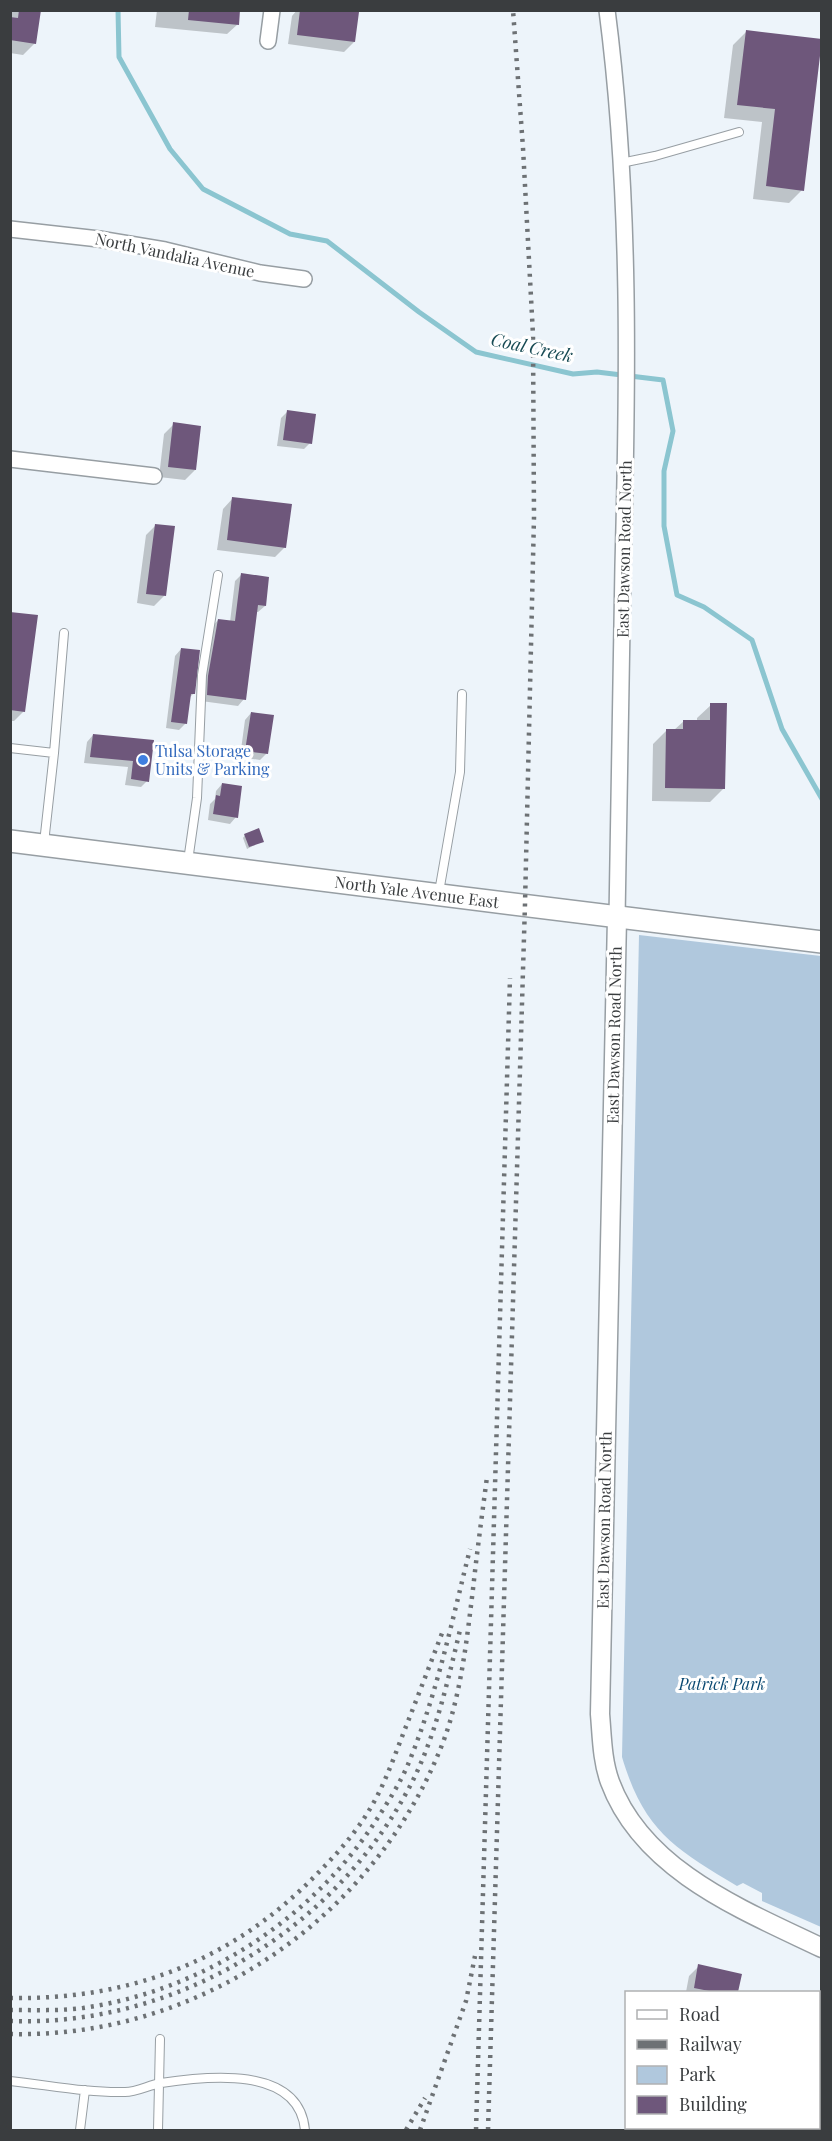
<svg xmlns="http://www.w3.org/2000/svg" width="832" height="2141" font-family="'Playfair Display',serif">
	<rect width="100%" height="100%" fill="#edf4fa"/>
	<!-- green -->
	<path fill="#b0c8dd" d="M 639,935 L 821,956 L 821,1927 L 762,1901 L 762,1893 L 743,1883 L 737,1886 C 674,1848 644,1831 622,1757 Z"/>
	<!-- shadow -->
	<path fill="#0003" d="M 10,10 L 39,10 L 35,43 L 23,55 L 10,53 Z
		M 157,10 L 239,10 L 238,24 L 227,34 L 155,27 Z
		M 297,10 L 337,10 L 358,13 L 354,42 L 344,52 L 288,44 L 292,16 Z
		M 746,32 L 820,40 L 802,190 L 789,203 L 753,199 L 762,122 L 724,118 L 733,45 Z
		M 288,411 L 310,443 L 304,449 L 277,446 L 281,418 Z
		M 174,424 L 195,470 L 185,480 L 159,477 L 164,434 Z
		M 233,498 L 285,547 L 275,557 L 217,550 L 223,509 Z
		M 156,525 L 164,596 L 154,606 L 137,603 L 146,535 Z
		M 241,575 L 265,606 L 258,612 L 256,612 L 244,699 L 238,706 L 201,701 L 212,627 L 218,620 L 230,622 L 235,581 Z
		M 10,613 L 24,711 L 14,721 L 10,721 Z
		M 181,649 L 194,693 L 189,698 L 186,723 L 179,730 L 166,728 L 175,656 Z
		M 711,705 L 724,788 L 710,802 L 652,801 L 653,744 L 667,730 L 674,730 L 684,721 L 697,722 L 697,718 Z
		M 251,713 L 267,753 L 260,760 L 240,757 L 245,720 Z
		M 93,735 L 153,741 L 147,781 L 141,787 L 125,785 L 128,767 L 84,763 L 87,742 Z
		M 222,784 L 236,817 L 230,824 L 208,820 L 210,804 L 215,799 L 216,791 Z
		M 245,835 L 262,841 L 247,849 L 243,838 Z
		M 699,1966 L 740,1975 L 737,1992 L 686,1992 L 689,1976 Z
		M 661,2128 L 772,2128 L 772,2130 L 661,2130 Z"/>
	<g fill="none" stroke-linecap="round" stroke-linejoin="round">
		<!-- stream -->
		<path stroke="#8bc5d0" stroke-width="5" d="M 118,10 L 119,57 L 170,149 L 203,189 L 290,234 L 327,241 L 419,312 L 476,352 L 573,374 L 597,372 L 663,380 L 673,431 L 664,471 L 664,526 L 677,595 L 704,607 L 752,640 L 782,729 L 822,799"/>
	</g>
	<!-- building -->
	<path fill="#6e577b" d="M 19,10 L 41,10 L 36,44 L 10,40 L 10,17 L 18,18 Z
		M 189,10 L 240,10 L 239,25 L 188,20 Z
		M 300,10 L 359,12 L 355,42 L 297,35 Z
		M 746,30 L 822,39 L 804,191 L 766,186 L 775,109 L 737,105 Z
		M 287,410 L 316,414 L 312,444 L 283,440 Z
		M 173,422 L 201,426 L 196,470 L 168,467 Z
		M 232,497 L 292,504 L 286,548 L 227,540 Z
		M 155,524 L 175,526 L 166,596 L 146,594 Z
		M 241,573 L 269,577 L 266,606 L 258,605 L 246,700 L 207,695 L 208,676 L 218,619 L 235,621 Z
		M 10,612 L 38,615 L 25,712 L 10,710 Z
		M 181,648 L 200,650 L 195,694 L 191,694 L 187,724 L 171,722 Z
		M 710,703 L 727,703 L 725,789 L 665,788 L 666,729 L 683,729 L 683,720 L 710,720 Z
		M 251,712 L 274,715 L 268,754 L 245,751 Z
		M 93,734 L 154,740 L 149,782 L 131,779 L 133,761 L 90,757 Z
		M 222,783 L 242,786 L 238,818 L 213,814 L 216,795 L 220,796 Z
		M 259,828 L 264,842 L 249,847 L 244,834 Z
		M 698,1964 L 742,1974 L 738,1992 L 714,1992 L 694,1988 Z"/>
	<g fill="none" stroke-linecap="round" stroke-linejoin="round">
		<defs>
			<path id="service" d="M 621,163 L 655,156 L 739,132
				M 10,748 L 54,753
				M 44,843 L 54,753 L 64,633
				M 188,861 L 197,798 L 202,675 L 218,575
				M 439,892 L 460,772 L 462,694
				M 818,2079 L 822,2080
				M 10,2081 C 48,2085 87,2093 125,2092 C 137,2092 149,2085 161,2083 C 206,2076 299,2065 305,2130
				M 654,2128 L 655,2130
				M 80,2130 L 85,2090
				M 158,2130 L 160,2039"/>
			<path id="minor" d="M 607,10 C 631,195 628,381 623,566 C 621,683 619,801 617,918
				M 268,41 L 272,10
				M 10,229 L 99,239 L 165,250 L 260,273 L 304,279
				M 10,459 L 154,476"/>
			<path id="tertiary" d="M 617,918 L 600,1714 C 602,1737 602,1760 610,1782 C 643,1871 743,1910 822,1948"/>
			<g id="secondary">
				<path id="s1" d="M 10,841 C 281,874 551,910 822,942"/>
			</g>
		</defs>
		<!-- service casing -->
		<use href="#service" stroke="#979ea3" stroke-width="10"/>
		<!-- minor casing -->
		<use href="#minor" stroke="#979ea3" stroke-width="18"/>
		<!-- tertiary casing -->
		<use href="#tertiary" stroke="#979ea3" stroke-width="21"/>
		<!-- secondary casing -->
		<use href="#secondary" stroke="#979ea3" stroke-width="24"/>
		<!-- service -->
		<use href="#service" stroke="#fff" stroke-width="8"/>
		<!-- minor -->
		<use href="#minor" stroke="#fff" stroke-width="15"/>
		<!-- tertiary -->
		<use href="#tertiary" stroke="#fff" stroke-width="18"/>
		<!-- secondary -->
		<use href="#secondary" stroke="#fff" stroke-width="21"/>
		<!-- rail -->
		<path stroke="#6d7174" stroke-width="4.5" stroke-dasharray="3 6" stroke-linecap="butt" d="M 10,1998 C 130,2000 232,1961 316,1875 C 335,1856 354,1835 368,1812 C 384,1787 394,1757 405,1729 C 418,1696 431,1662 444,1628
			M 10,2010 C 34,2010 59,2011 83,2008 C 200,1991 307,1923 373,1825 C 386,1805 400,1784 409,1762 C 437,1694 452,1621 470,1549
			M 10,2021 C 170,2027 326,1936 404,1797 C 434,1745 447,1684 461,1626
			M 10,2034 C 193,2039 366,1924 437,1757 C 460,1705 466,1646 473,1589 C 477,1552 482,1515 487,1477
			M 406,2130 L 425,2098
			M 420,2130 L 466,2001 L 475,1956
			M 476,2130 L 510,978
			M 488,2130 L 525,904 L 534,517 L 533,335 L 523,148 L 513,10"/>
	</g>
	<!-- markers -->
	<circle fill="#3f7fe0" stroke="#fff" stroke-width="2" cx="143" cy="760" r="6"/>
	<g text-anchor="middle" stroke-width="6" stroke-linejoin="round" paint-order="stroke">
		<!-- street labels -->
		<g font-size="16" fill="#3a3d3f" stroke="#fff">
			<text transform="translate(175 255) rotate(12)" y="6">North Vandalia Avenue</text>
			<text transform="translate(624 549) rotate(-89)" y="6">East Dawson Road North</text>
			<text dy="6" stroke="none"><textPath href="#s1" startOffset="410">North Yale Avenue East</textPath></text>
			<text transform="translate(614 1035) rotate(-89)" y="6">East Dawson Road North</text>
			<text transform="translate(604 1520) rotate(-89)" y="6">East Dawson Road North</text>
		</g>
		<!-- shop labels -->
		<g font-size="16" fill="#366cbe" stroke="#fff" text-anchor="start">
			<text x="155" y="757">Tulsa Storage<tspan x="155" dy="18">Units &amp; Parking</tspan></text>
		</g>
		<!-- park labels -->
		<g font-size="16" font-style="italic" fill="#0a4972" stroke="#fff">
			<text x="722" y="1690">Patrick Park</text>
		</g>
		<!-- water labels -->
		<g font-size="18" font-style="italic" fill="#194c55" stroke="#fff">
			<text transform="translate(532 348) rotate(12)" y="6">Coal Creek</text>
		</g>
	</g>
	<!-- border -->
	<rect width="832" height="2141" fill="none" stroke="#3a3d3f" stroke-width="24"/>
	<!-- legend -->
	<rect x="625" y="1991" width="195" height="138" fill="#ffffff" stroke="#b0b1b2" stroke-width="1.5"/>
	<rect x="637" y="2010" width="30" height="9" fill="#ffffff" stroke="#b0b1b2" stroke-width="1.5"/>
	<text x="679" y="2021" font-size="18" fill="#3a3d3f">Road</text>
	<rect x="637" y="2040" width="30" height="9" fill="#6d7174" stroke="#b0b1b2" stroke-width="1.5"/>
	<text x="679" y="2051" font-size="18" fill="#3a3d3f">Railway</text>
	<rect x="637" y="2066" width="30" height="18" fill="#b0c8dd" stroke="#b0b1b2" stroke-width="1.5"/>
	<text x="679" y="2081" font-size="18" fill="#3a3d3f">Park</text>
	<rect x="637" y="2096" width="30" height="18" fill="#6e577b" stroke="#b0b1b2" stroke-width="1.5"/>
	<text x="679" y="2111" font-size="18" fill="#3a3d3f">Building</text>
</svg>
